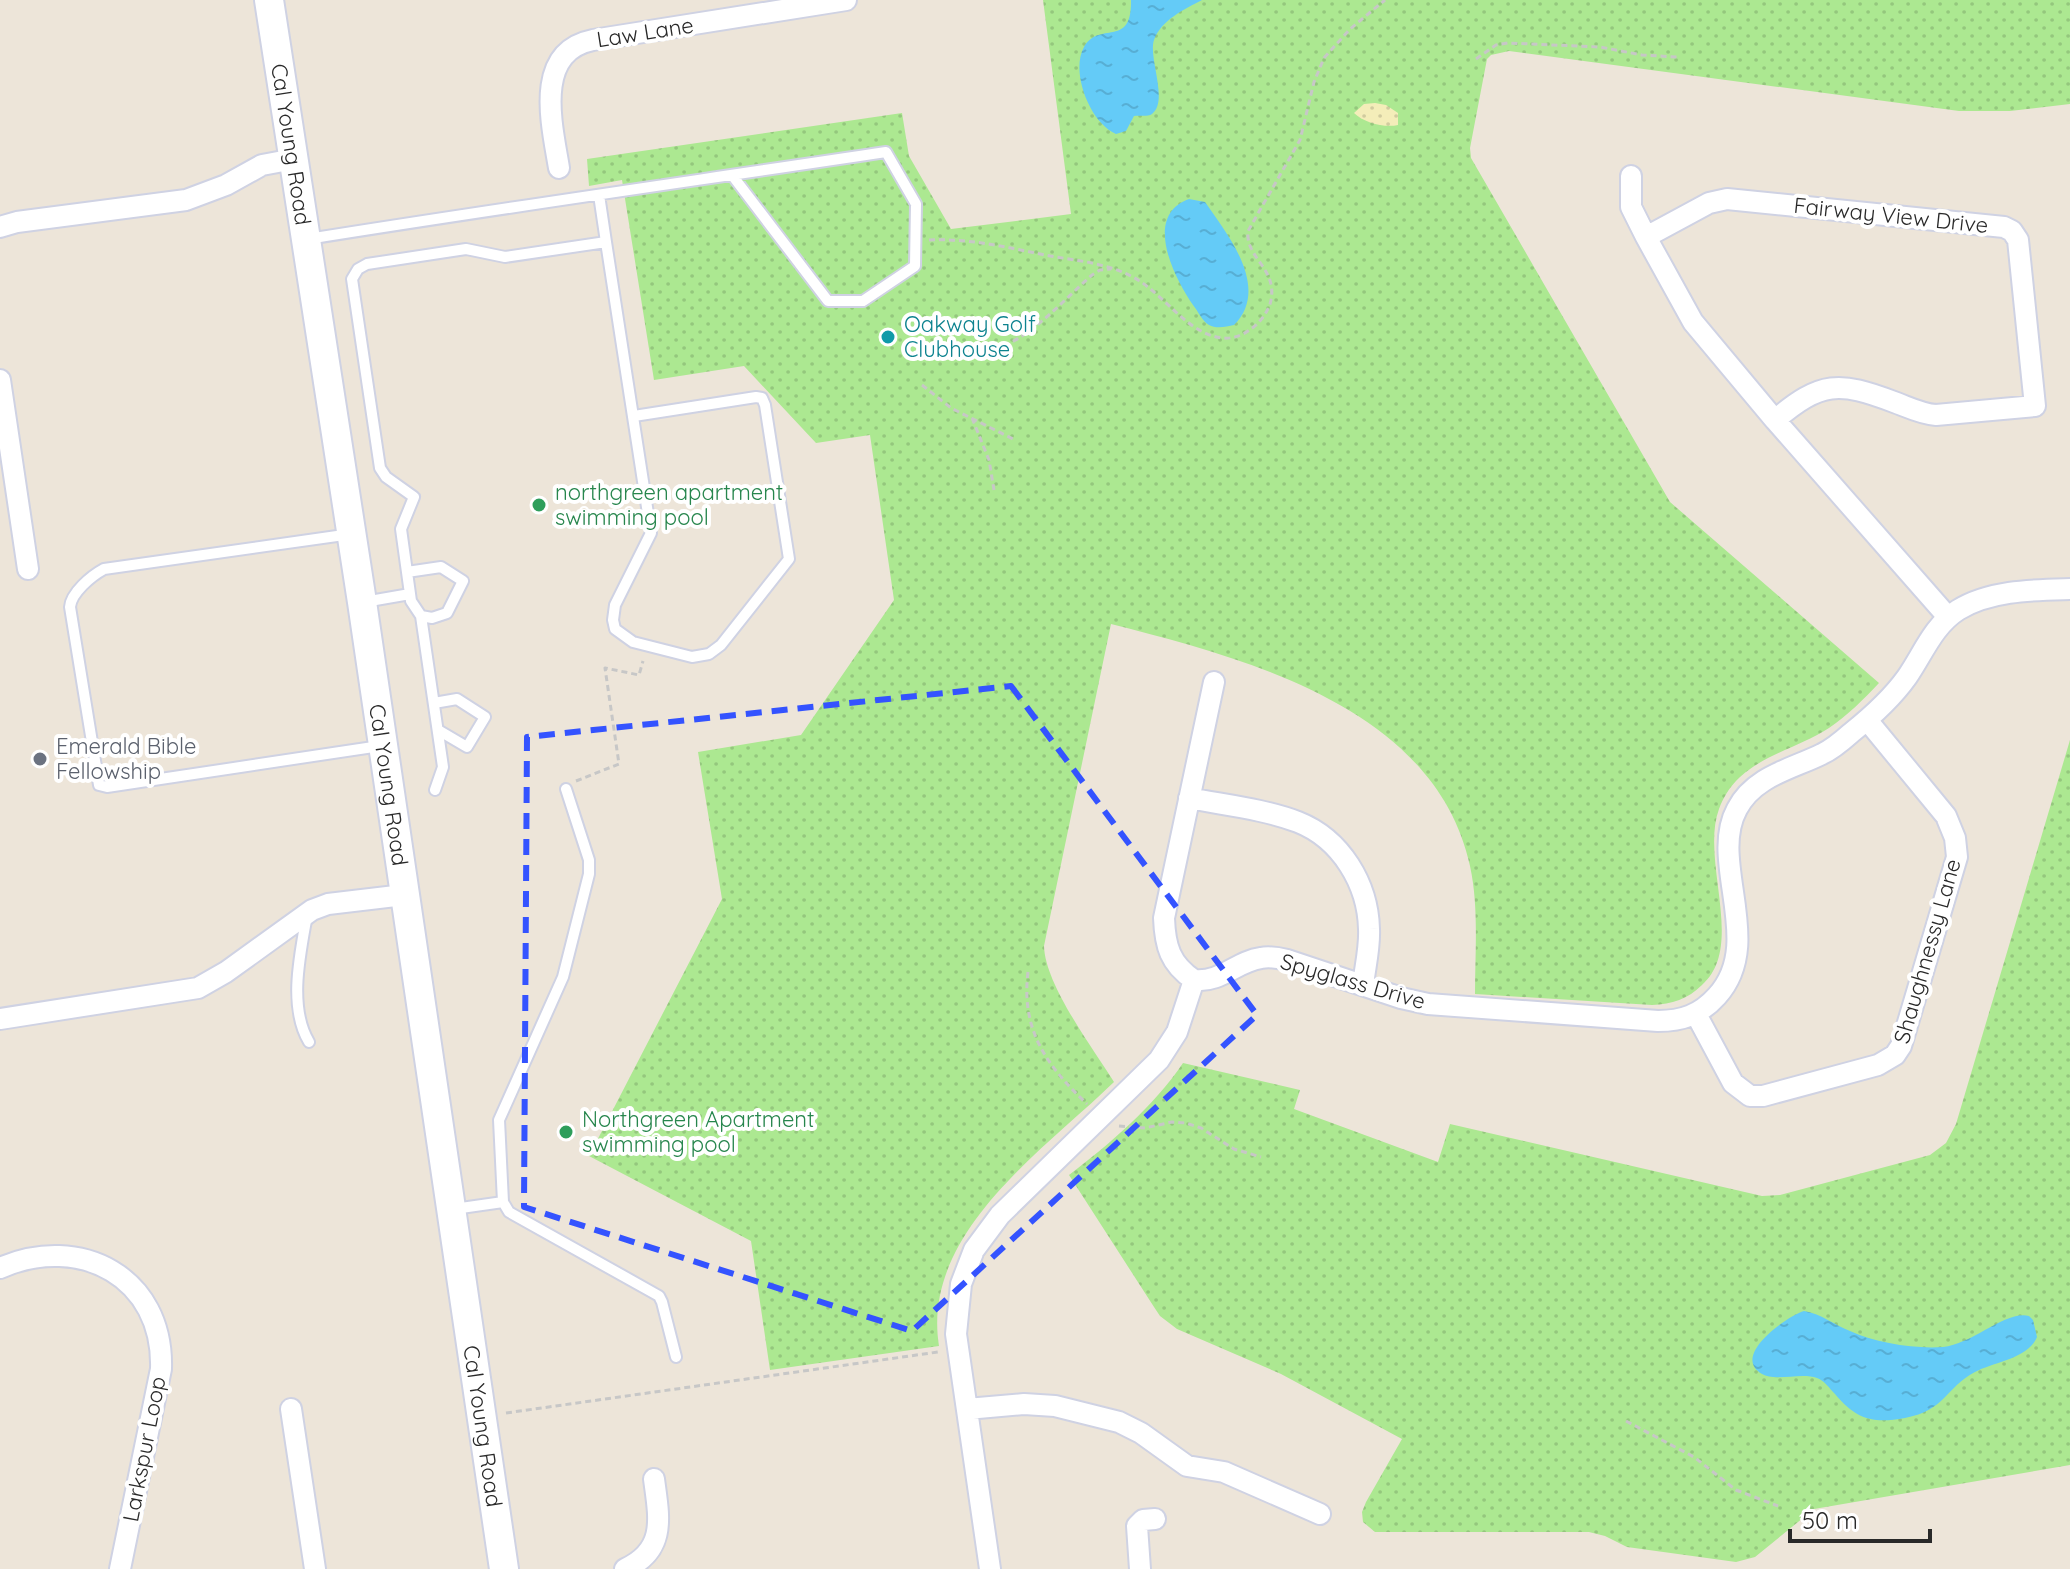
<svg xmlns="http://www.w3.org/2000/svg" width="2070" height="1569" font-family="Quicksand,sans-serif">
	<defs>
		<pattern id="grass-dots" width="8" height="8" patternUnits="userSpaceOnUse" patternTransform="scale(2)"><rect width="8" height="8" fill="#ace891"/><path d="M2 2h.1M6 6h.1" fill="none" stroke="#94c77d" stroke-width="1.8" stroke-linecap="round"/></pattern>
		<pattern id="sand-dots" width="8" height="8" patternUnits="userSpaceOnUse" patternTransform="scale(2)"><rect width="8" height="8" fill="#f4edb9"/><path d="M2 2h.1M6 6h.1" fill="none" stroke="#d1cb9f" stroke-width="1.8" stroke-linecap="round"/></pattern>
		<pattern id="water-ripples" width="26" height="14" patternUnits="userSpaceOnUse" patternTransform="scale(2)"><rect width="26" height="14" fill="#64cbf7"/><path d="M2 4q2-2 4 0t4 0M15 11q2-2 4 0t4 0" fill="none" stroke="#57aed4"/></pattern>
	</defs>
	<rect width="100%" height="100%" fill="#ede5d9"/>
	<!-- grass -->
	<path fill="url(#grass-dots)" d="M 1043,0 L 2070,0 L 2070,104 L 2010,111 L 1959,111 L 1509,51 L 1491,55 L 1487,59 L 1470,148 L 1471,158 L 1670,502 L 1879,683 C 1864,699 1848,715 1829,728 C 1789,754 1738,758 1719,809 C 1700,861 1746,946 1702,985 C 1688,999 1672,1004 1652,1005 L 1475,994 C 1475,952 1479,907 1470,866 C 1436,708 1245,658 1111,624 L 1044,946 C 1045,985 1093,1048 1114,1082 C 1042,1152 921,1233 939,1346 L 770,1370 L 751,1241 L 589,1156 L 722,899 L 698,752 L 801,735 L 894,600 L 870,435 L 816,443 L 744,366 L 654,380 L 622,180 L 589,186 L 587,159 L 902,113 L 909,156 L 951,229 L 1071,214 Z
		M 2070,740 L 2070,1465 L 1814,1509 L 1755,1557 L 1736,1562 L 1627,1547 L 1605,1536 L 1589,1532 L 1375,1532 L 1363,1522 L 1362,1512 L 1366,1502 L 1402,1439 L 1281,1374 L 1177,1329 L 1160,1316 L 1154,1307 L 1069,1175 C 1111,1143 1153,1107 1183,1063 L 1300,1090 L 1294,1109 L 1438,1162 L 1450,1124 L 1762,1196 L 1780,1195 L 1930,1155 L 1946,1143 L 1956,1124 Z"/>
	<!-- sand -->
	<path fill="url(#sand-dots)" d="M 1375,103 L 1386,105 L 1398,113 L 1398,125 C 1385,128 1364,123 1354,113 L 1364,104 Z"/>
	<!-- water -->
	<path fill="url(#water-ripples)" d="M 1131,0 L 1202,0 C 1185,9 1161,20 1154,40 C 1148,58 1169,101 1152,114 C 1148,117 1139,115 1134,116 L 1126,131 L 1116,134 C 1090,123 1070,72 1084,47 C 1099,20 1132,49 1131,0 Z
		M 1189,199 L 1205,202 C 1228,235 1271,288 1234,325 C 1226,327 1216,329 1209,325 C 1202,321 1198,311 1193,305 C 1175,279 1142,216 1189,199 Z
		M 1804,1311 C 1822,1314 1834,1325 1850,1331 C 1876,1343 1914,1349 1943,1347 C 1973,1344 2006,1310 2029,1316 L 2033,1320 L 2037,1337 C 2028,1359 1993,1362 1975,1372 C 1945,1388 1946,1410 1905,1418 C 1872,1424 1856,1419 1835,1394 C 1829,1388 1825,1381 1817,1378 C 1801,1372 1775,1382 1762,1374 C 1730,1356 1787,1316 1804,1311 Z"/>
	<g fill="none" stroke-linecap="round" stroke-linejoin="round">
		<defs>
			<path id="service" d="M 308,239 C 501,208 693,181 886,152 L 916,204 L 915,266 L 863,301 L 828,301 L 732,175
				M 606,242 L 651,533 L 615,605 L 613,620 L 615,629 L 633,642 L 692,657 L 709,654 L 721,645 L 789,559 L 765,405 L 762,398 L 756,397 L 634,416
				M 351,534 L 104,569 C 91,576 71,593 70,607 L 99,785 L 107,787 L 380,746
				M 407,572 L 441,567 L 463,581 L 447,613 L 432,618 L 421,616
				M 364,602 L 410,594
				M 434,703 L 457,699 L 485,717 L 467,747 L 438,730
				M 435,790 L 443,767 L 421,616 L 411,601 L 401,529 L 414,497 L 386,477 L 380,468 L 352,279 L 358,269 L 367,264 L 466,249 L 505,257 L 606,242 L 599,195
				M 307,915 C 300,954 288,1007 309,1042
				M 503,1202 L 499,1120 L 563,977 L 589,874 L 589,860 L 566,789
				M 454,1209 L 503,1202 L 509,1212 L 659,1296 L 662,1302 L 676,1357"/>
			<path id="minor" d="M 559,168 C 552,125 533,52 593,40 L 846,0
				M 1631,176 L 1631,207 L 1646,237
				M 0,227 L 17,222 L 186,200 L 226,185 L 262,165 L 294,159
				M 0,380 L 28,569
				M 1775,420 L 1693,322 L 1646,237 L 1709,203 L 1727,199 L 2004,227 L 2012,231 L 2018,240 L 2035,406 L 1936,415 C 1921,414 1908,407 1894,402 C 1839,381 1821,381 1775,420 L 1948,617
				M 1189,798 C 1224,805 1264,809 1298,822 C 1341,839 1368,884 1369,929 C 1370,948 1365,967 1363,985
				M 1194,980 C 1170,964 1165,946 1164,918 L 1214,682
				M 1696,1014 L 1733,1083 L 1750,1096 L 1763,1096 L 1878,1065 L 1895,1055 L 1901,1046 L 1957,857 L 1955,838 L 1946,816 L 1867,720
				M 0,1019 L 198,988 L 226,972 L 312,910 L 328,904 L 404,895
				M 0,1268 C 80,1233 164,1277 161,1369 L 120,1569
				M 291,1409 L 315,1569
				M 967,1409 L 1024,1404 L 1055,1406 L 1119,1422 L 1141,1433 L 1187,1466 L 1224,1472 L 1320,1514
				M 625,1569 C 667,1550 659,1517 654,1479
				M 990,1569 L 956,1334 L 961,1284 L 974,1250 L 1000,1215 L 1159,1060 L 1177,1032 L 1194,980 C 1221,983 1237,961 1261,958 C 1270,956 1279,958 1287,960 L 1401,998 L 1428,1004 L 1658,1021 C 1682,1021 1700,1015 1717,996 C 1766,942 1708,862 1737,809 C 1754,776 1792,769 1822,754 C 1833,749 1842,741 1851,733 C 1871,717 1892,698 1907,677 C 1923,654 1933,626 1958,610 C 1990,590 2034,590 2070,589
				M 1140,1569 L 1137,1526 L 1143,1520 L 1155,1519"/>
			<g id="secondary">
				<path id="s1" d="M 269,0 L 362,602 L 504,1569"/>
			</g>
		</defs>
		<!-- service casing -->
		<use href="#service" stroke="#cfd2e3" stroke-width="14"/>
		<!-- minor casing -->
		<use href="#minor" stroke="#cfd2e3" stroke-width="24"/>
		<!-- secondary casing -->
		<use href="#secondary" stroke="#cfd2e3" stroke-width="32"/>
		<!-- path -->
		<path stroke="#c7c7c7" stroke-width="3" stroke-dasharray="6 4" stroke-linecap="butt" d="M 1476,59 L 1496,45 L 1508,43 L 1600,47 L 1642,55 L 1677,57
			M 929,240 C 970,238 1010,248 1050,256 C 1080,261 1112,264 1138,280 C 1166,297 1189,335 1223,338 C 1243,340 1264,322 1270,304 C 1280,269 1245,259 1248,231 L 1300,140 L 1314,82 L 1324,58 L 1350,29 L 1385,0
			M 946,359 C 960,352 974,357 988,352 C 1030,340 1061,302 1092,275 L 1100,270 L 1111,269
			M 922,385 L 951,408 L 1015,440
			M 972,418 L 989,460 L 994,490
			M 576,781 L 619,764 L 605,668 L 639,675 L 643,661
			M 1028,972 C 1021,1030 1046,1065 1087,1104
			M 1119,1126 L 1145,1128 L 1172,1122 L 1186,1123 L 1201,1128 L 1234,1149 L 1261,1157
			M 506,1413 L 938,1352
			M 1626,1421 L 1694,1457 L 1736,1490 L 1778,1506"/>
		<!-- service -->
		<use href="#service" stroke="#fff" stroke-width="10"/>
		<!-- minor -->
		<use href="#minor" stroke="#fff" stroke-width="20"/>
		<!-- secondary -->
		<use href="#secondary" stroke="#fff" stroke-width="28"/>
	</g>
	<!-- marked area -->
	<path fill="none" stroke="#3453ff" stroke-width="6" stroke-dasharray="16 10" stroke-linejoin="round" d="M 1011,686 L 1257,1015 L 912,1331 L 524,1207 L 527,737 Z"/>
	<!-- markers -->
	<circle fill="#0f9aa8" stroke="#fff" stroke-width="3" cx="888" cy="337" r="8"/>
	<g fill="#2e9e5b" stroke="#fff" stroke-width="3">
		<circle cx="539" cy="505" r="8"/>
		<circle cx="566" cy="1132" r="8"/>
	</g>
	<circle fill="#6b7280" stroke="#fff" stroke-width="3" cx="40" cy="759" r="8"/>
	<g text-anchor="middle" stroke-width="8" stroke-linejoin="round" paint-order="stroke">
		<!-- street labels -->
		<g font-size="22" fill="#292929" stroke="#fff">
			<text transform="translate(645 32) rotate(-9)" y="8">Law Lane</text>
			<text dy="8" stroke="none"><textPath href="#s1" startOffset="146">Cal Young Road</textPath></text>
			<text transform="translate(1891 215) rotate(6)" y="8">Fairway View Drive</text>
			<text dy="8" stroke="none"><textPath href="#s1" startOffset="794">Cal Young Road</textPath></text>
			<text transform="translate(1927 951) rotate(-74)" y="8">Shaughnessy Lane</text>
			<text transform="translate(1353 981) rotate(16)" y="8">Spyglass Drive</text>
			<text dy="8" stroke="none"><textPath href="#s1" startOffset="1442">Cal Young Road</textPath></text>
			<text transform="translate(144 1449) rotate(-79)" y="8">Larkspur Loop</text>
		</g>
		<!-- culture labels -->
		<g font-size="22" fill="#0d838f" stroke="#fff" text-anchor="start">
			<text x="904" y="332">Oakway Golf<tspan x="904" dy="25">Clubhouse</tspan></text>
		</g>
		<!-- leisure labels -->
		<g font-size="22" fill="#27864d" stroke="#fff" text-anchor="start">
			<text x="555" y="500">northgreen apartment<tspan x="555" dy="25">swimming pool</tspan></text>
			<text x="582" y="1127">Northgreen Apartment<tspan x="582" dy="25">swimming pool</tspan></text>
		</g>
		<!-- worship labels -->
		<g font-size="22" fill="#5b616d" stroke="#fff" text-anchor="start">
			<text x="56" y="754">Emerald Bible<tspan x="56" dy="25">Fellowship</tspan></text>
		</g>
	</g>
	<!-- scale -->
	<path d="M1790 1529v12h140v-12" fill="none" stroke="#292929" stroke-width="4"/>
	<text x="1802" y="1529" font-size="24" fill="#292929" stroke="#ffffff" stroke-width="6" paint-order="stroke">50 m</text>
</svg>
